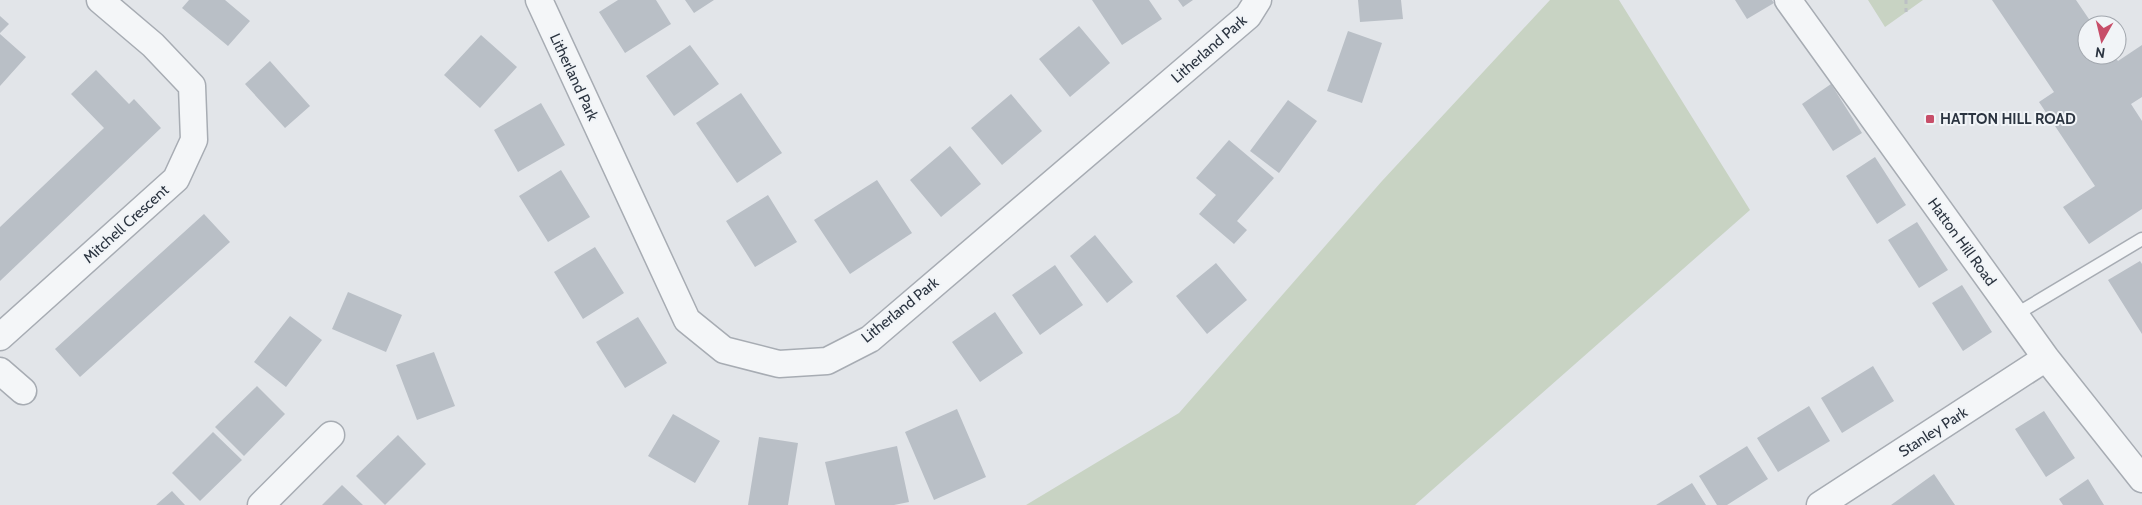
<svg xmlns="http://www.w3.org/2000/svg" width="2142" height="505" font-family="Cabin,sans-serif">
	<rect width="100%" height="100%" fill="#e2e5e9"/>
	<!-- green -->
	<path fill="#c8d3c3" d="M 1550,0 L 1619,0 L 1750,210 L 1415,505 L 1026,505 L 1179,413 L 1382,181 Z
		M 1868,0 L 1923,0 L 1885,27 Z"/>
	<!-- building -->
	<path fill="#b9bfc6" d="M 189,0 L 225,0 L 250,21 L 228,46 L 182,8 Z
		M 618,0 L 656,0 L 671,24 L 625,53 L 599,12 Z
		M 685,0 L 714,0 L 694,13 Z
		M 1092,0 L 1149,0 L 1162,19 L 1122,45 Z
		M 1178,0 L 1193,0 L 1183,7 Z
		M 1358,0 L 1401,0 L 1403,19 L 1360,22 Z
		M 1735,0 L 1772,0 L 1774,3 L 1747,19 Z
		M 1992,0 L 2076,0 L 2093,25 L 2087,25 L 2087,55 L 2113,55 L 2118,61 L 2142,45 L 2142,97 L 2131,104 L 2142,121 L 2142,209 L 2089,244 L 2063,207 L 2095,186 L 2039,102 L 2054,92 Z
		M 0,16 L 9,24 L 0,33 Z
		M 1079,26 L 1110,63 L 1070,97 L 1039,59 Z
		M 1348,31 L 1382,43 L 1362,103 L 1327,91 Z
		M 0,34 L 26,57 L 0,86 Z
		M 481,35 L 517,67 L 480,108 L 444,75 Z
		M 690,45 L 719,84 L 674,116 L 646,76 Z
		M 270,61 L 310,106 L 285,128 L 245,84 Z
		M 96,70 L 129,104 L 134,99 L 161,128 L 0,281 L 0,227 L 104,128 L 71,94 Z
		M 1831,84 L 1862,133 L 1833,151 L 1802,104 Z
		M 741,93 L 782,153 L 737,183 L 696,123 Z
		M 1011,94 L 1042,131 L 1002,165 L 971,128 Z
		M 1288,100 L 1317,121 L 1279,173 L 1250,151 Z
		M 541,103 L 565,145 L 518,172 L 494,130 Z
		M 1229,140 L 1274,178 L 1237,221 L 1247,230 L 1234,244 L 1199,214 L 1216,195 L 1196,178 Z
		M 950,146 L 981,184 L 941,217 L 910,180 Z
		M 1875,157 L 1906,205 L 1877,224 L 1846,176 Z
		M 561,170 L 590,217 L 548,242 L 519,196 Z
		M 877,180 L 912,233 L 850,274 L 814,220 Z
		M 768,195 L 797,242 L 755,267 L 726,221 Z
		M 204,214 L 230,242 L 80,377 L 55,349 Z
		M 1917,222 L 1948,270 L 1919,288 L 1888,240 Z
		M 1095,235 L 1133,282 L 1107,303 L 1070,256 Z
		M 595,247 L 624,293 L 583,319 L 554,272 Z
		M 2140,261 L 2142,264 L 2142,334 L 2108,280 Z
		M 1216,263 L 1247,300 L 1207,334 L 1176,296 Z
		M 1055,265 L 1083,305 L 1040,335 L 1012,295 Z
		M 1962,285 L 1992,332 L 1963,351 L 1932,303 Z
		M 348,292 L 402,315 L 386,352 L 332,329 Z
		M 995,312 L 1023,353 L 980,382 L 952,342 Z
		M 290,316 L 322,340 L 286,387 L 254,362 Z
		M 638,317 L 667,363 L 625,388 L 596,342 Z
		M 434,352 L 455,406 L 417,420 L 396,365 Z
		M 1873,366 L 1894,401 L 1842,433 L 1821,398 Z
		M 257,386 L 285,414 L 244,456 L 215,427 Z
		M 1809,406 L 1830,441 L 1778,472 L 1757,438 Z
		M 957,409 L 986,477 L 934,500 L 905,432 Z
		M 2044,411 L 2075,458 L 2046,477 L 2015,429 Z
		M 673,414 L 720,441 L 695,483 L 648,456 Z
		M 213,432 L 242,460 L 200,501 L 172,473 Z
		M 398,435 L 426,464 L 385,505 L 356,476 Z
		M 759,437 L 798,443 L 788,505 L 748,505 Z
		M 897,446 L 909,502 L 894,505 L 835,505 L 825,462 Z
		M 1747,446 L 1768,479 L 1727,505 L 1717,505 L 1699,476 Z
		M 1934,474 L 1955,505 L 1891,505 Z
		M 2088,479 L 2104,505 L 2063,505 L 2059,499 Z
		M 1692,483 L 1706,505 L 1656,505 Z
		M 342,485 L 363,505 L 322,505 Z
		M 172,491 L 185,505 L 156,505 Z"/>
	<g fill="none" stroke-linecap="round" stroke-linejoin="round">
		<defs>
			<path id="service" d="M 2015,315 L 2142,239"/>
			<path id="minor" d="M 539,0 L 687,320 L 724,350 L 779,364 L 827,361 L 870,339 L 1248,16 L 1258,0
				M 1788,0 L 2046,358 L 2142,479
				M 0,337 L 176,179 L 194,140 L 192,86 L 153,45 L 100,0
				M 0,371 L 23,391
				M 261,505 L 331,435
				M 1820,505 L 2046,358"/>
		</defs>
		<!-- service casing -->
		<use href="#service" stroke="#a7acb3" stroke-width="15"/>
		<!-- minor casing -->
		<use href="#minor" stroke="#a7acb3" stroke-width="29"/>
		<!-- path -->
		<path stroke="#bcc0c4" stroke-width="3" stroke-dasharray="4 4" stroke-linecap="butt" d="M 1906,12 L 1906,0"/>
		<!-- service -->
		<use href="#service" stroke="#f4f6f8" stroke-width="12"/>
		<!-- minor -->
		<use href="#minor" stroke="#f4f6f8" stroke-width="26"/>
	</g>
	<!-- markers -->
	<rect fill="#c74e69" stroke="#f1f4f7" stroke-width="2" x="1925" y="114" width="10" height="10" rx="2.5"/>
	<g text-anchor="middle" stroke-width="4" stroke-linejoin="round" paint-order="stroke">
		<!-- street labels -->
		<g font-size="15" fill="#2b3440" stroke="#f1f4f7">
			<text transform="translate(1209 49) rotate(-41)" y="5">Litherland Park</text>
			<text transform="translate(574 77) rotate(65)" y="5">Litherland Park</text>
			<text transform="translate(126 224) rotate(-42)" y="5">Mitchell Crescent</text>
			<text transform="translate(1962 242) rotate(54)" y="5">Hatton Hill Road</text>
			<text transform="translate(900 310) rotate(-39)" y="5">Litherland Park</text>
			<text transform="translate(1933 432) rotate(-33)" y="5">Stanley Park</text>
		</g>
		<!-- poi labels -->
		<g font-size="15" font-weight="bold" fill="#2b3440" stroke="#f1f4f7" text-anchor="start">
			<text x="1940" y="124">HATTON HILL ROAD</text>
		</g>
	</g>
	<!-- north arrow -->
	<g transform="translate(2102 40) rotate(188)"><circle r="24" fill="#f1f4f7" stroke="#a2a7ae"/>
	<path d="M0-4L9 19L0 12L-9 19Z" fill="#c74e69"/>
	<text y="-8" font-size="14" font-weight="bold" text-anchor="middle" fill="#2b3440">N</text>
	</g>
</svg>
